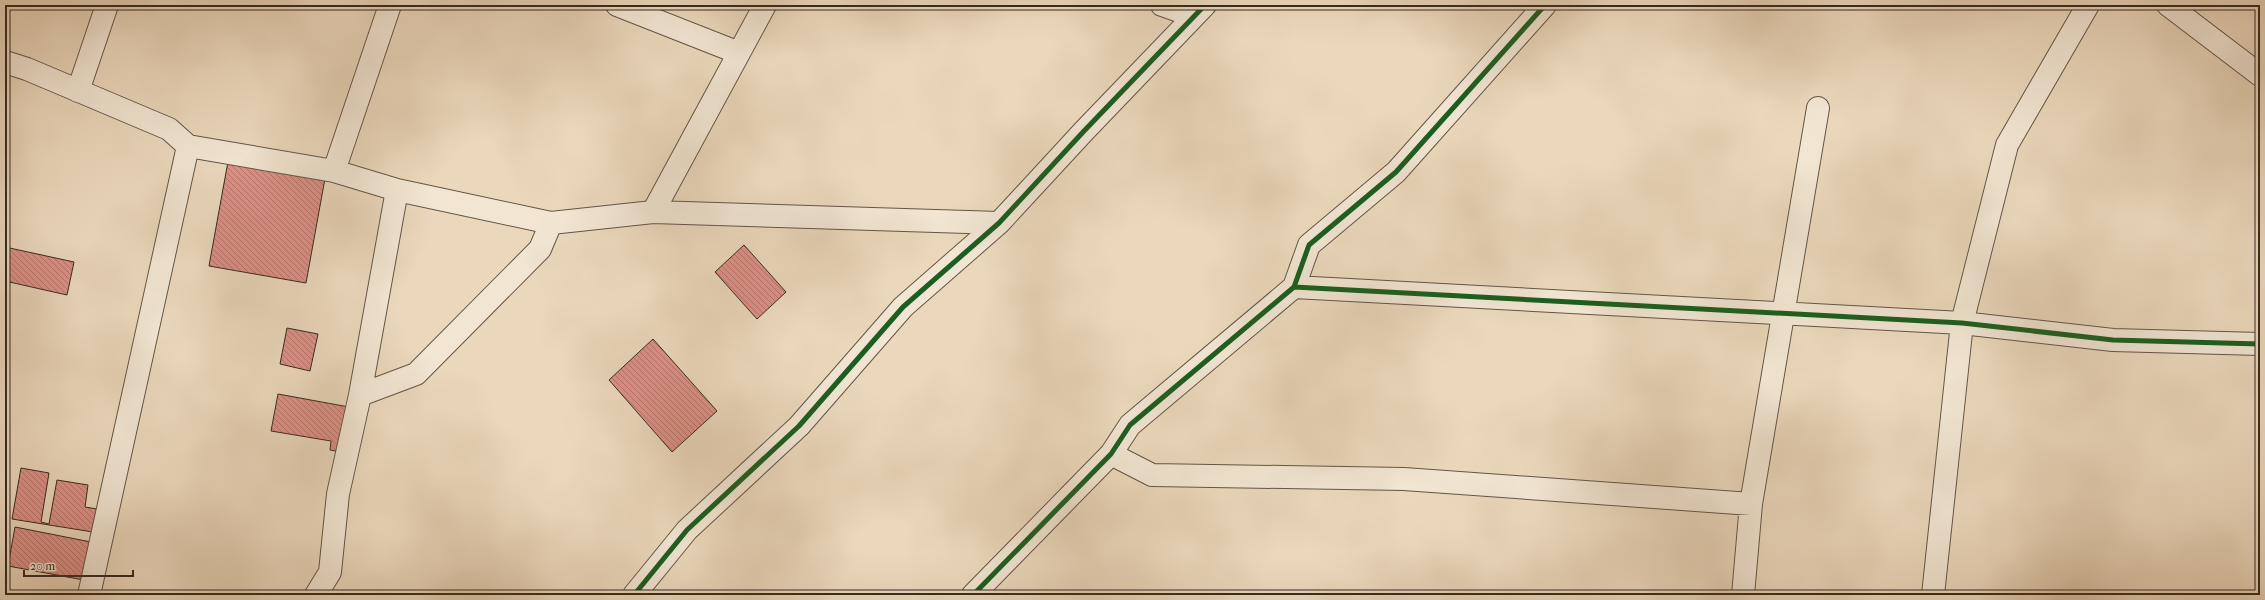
<svg xmlns="http://www.w3.org/2000/svg" width="2265" height="600" font-family="'IM FELL French Canon',serif">
	<defs>
		<pattern id="building-back-hatch" width="6" height="6" patternUnits="userSpaceOnUse"><rect width="6" height="6" fill="#de9086"/><path d="M-1 5l2 2M0 0l6 6M5-1l2 2" fill="none" stroke="#b5766d"/></pattern>
	</defs>
	<rect width="100%" height="100%" fill="#ebd8bc"/>
	<filter id="stains"><feTurbulence type="fractalNoise" baseFrequency=".005" numOctaves="4"/><feColorMatrix values="0 0 0 0 .2 0 0 0 0 .09 0 0 0 0 .02 0 0 0 .5 -.17"/></filter>
	<radialGradient id="worn" r=".72"><stop offset=".6" stop-color="#630" stop-opacity="0"/><stop offset="1" stop-color="#630" stop-opacity=".3"/></radialGradient>
	<!-- building -->
	<path fill="url(#building-back-hatch)" stroke="#362a20" d="M 229,156 L 326,173 L 306,283 L 209,266 Z
		M 744,245 L 786,292 L 757,319 L 715,272 Z
		M 5,247 L 74,262 L 67,295 L 5,281 Z
		M 287,328 L 318,334 L 310,371 L 280,364 Z
		M 653,339 L 717,411 L 672,452 L 609,380 Z
		M 278,394 L 360,409 L 351,454 L 330,450 L 331,441 L 271,431 Z
		M 21,468 L 49,473 L 41,522 L 49,524 L 57,480 L 88,485 L 85,507 L 97,509 L 93,532 L 12,519 Z
		M 15,527 L 96,543 L 89,581 L 8,566 Z"/>
	<g fill="none" stroke-linecap="round" stroke-linejoin="round">
		<defs>
			<path id="minor" d="M 617,5 L 739,53
				M 765,5 L 653,212 L 999,223
				M 1162,5 L 1193,16
				M 2168,5 L 2260,75
				M 5,62 L 27,69 L 169,129 L 188,146 L 334,171 L 397,190 L 551,223 L 653,212
				M 78,91 L 107,5
				M 334,171 L 390,5
				M 1294,287 L 1962,323 L 2113,340 L 2260,344
				M 360,395 L 416,374 L 540,249 L 551,223
				M 1111,454 L 1152,475 L 1404,479 L 1751,504
				M 89,595 L 188,146
				M 316,595 L 330,572 L 338,494 L 360,395 L 397,190
				M 634,595 L 687,530 L 799,426 L 903,307 L 999,223 L 1084,131 L 1205,5
				M 973,595 L 1111,454 L 1130,425 L 1294,287 L 1309,245 L 1396,172 L 1545,5
				M 1743,595 L 1751,504 L 1818,108
				M 1933,595 L 1962,323 L 2007,145 L 2088,5"/>
		</defs>
		<!-- minor casing -->
		<use href="#minor" stroke="#635647" stroke-width="24"/>
		<!-- minor -->
		<use href="#minor" stroke="#f2e6d3" stroke-width="22"/>
		<defs>
			<path id="cycleway" d="M 1294,287 L 1962,323 L 2113,340 L 2260,344
				M 634,595 L 687,530 L 799,426 L 903,307 L 999,223 L 1084,131 L 1205,5
				M 973,595 L 1111,454 L 1130,425 L 1294,287 L 1309,245 L 1396,172 L 1545,5"/>
		</defs>
		<!-- cycleway casing -->
		<use href="#cycleway" stroke="#f2e6d3" stroke-width="8"/>
		<!-- cycleway -->
		<use href="#cycleway" stroke="#1b5e20" stroke-width="5"/>
	</g>
	<!-- margin -->
	<rect width="2265" height="600" fill="none" stroke="#ebd8bc" stroke-width="20"/>
	<rect x="6" y="6" width="2253" height="588" fill="none" stroke="#362a20" stroke-width="2"/>
	<rect x="10" y="10" width="2245" height="580" fill="none" stroke="#362a20"/>
	<!-- scale -->
	<path d="M24 570v6h109v-6" fill="none" stroke="#362a20" stroke-width="2"/>
	<text x="30" y="570" font-size="12" fill="#362a20" stroke="#f2e6d3" stroke-width="3" paint-order="stroke">20 m</text>
	<rect width="100%" height="100%" filter="url(#stains)"/>
	<rect width="100%" height="100%" fill="url(#worn)"/>
</svg>
